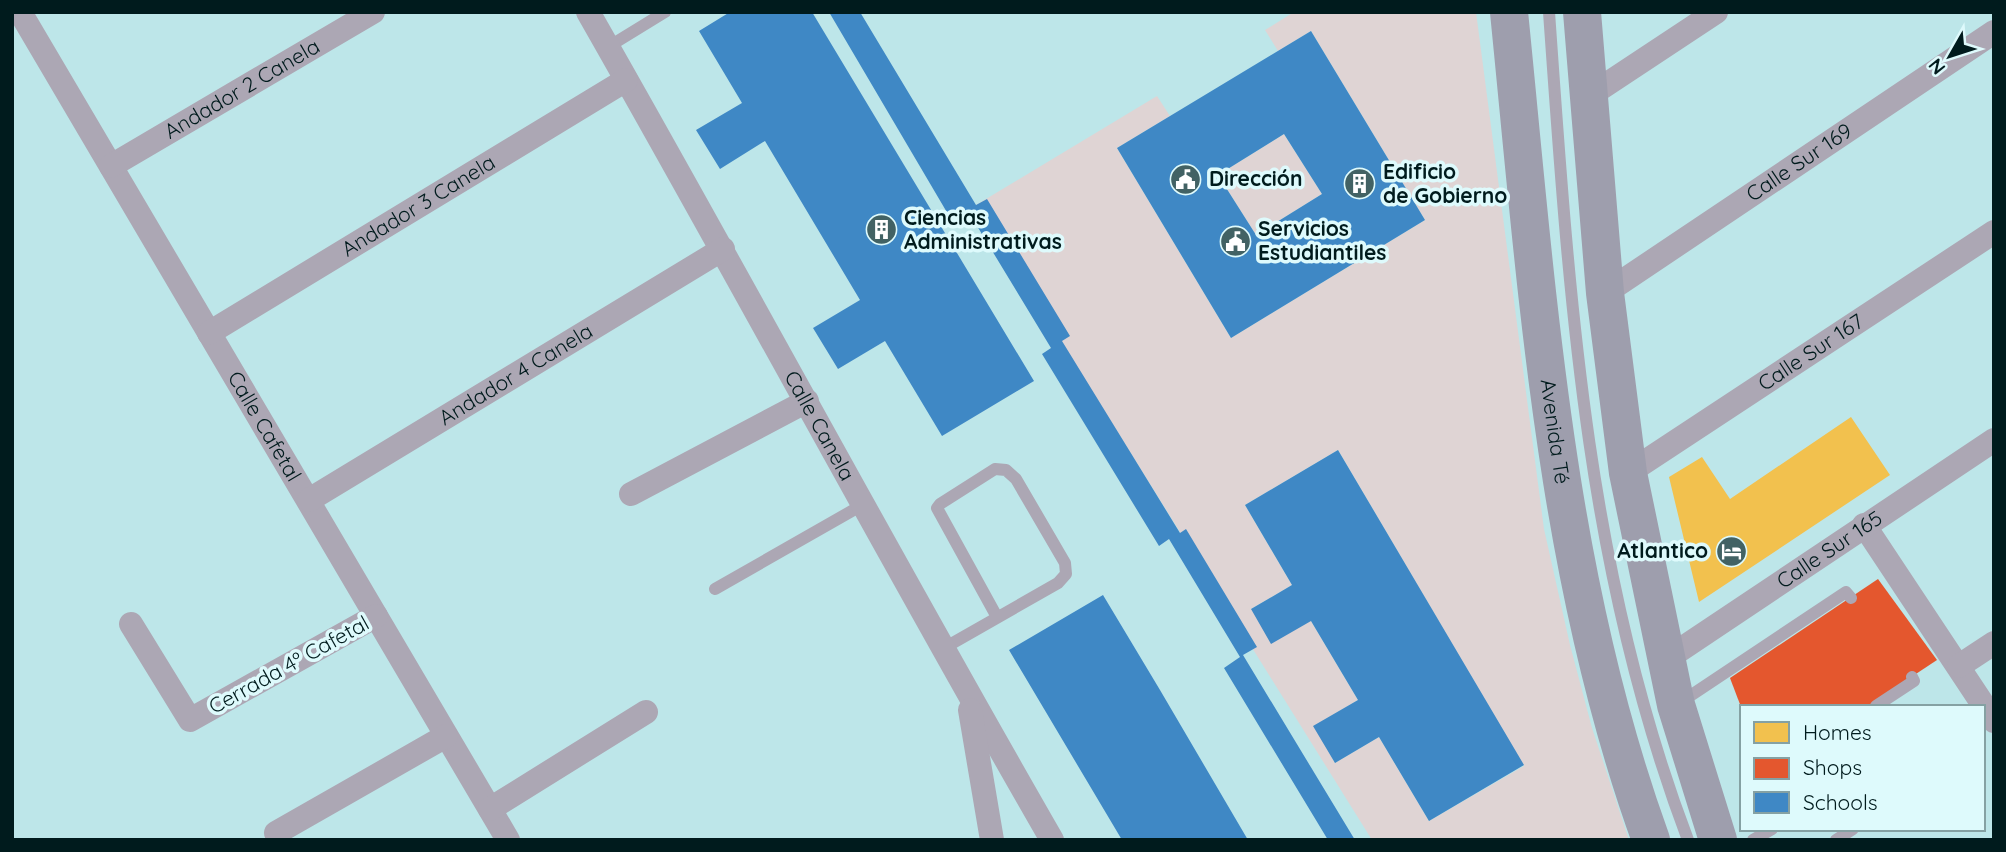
<svg xmlns="http://www.w3.org/2000/svg" width="2006" height="852" font-family="Quicksand,sans-serif">
	<rect width="100%" height="100%" fill="#bde6e9"/>
	<!-- green -->
	<path fill="#dfd4d4" fill-rule="evenodd" d="M 1294,12 L 1476,12 L 1544,529 L 1570,645 L 1592,728 L 1629,840 L 1372,840 L 976,205 L 1157,96 L 1170,116 L 1117,148 L 1231,338 L 1425,220 L 1311,31 L 1278,51 L 1265,30 ZM 1338,450 L 1524,766 L 1429,821 L 1379,737 L 1335,763 L 1314,726 L 1358,700 L 1311,621 L 1251,609 L 1292,585 L 1245,505 Z
		M 1284,134 L 1322,194 L 1256,235 L 1218,175 Z"/>
	<!-- homes -->
	<path fill="#f2c14e" d="M 1851,417 L 1890,475 L 1699,602 L 1669,477 L 1702,457 L 1730,499 Z"/>
	<!-- shops -->
	<path fill="#e4572e" d="M 1878,579 L 1937,660 L 1866,707 L 1741,707 L 1730,678 Z"/>
	<!-- schools -->
	<path fill="#3f88c5" fill-rule="evenodd" d="M 730,12 L 812,12 L 1034,381 L 942,436 L 885,341 L 838,369 L 813,328 L 860,300 L 765,141 L 720,169 L 696,130 L 742,103 L 699,31 Z
		M 829,12 L 860,12 L 976,205 L 987,199 L 1070,336 L 1062,341 L 1180,533 L 1186,529 L 1257,647 L 1243,655 L 1355,840 L 1328,840 L 1224,668 L 1240,657 L 1169,539 L 1159,546 L 1042,354 L 1051,348 L 971,216 L 955,226 Z
		M 1311,31 L 1425,220 L 1231,338 L 1117,148 ZM 1284,134 L 1322,194 L 1256,235 L 1218,175 Z
		M 1338,450 L 1524,765 L 1429,821 L 1379,737 L 1335,763 L 1313,726 L 1358,700 L 1311,621 L 1271,644 L 1251,609 L 1292,585 L 1245,505 Z
		M 1103,595 L 1160,690 L 1248,840 L 1122,840 L 1009,650 Z"/>
	<g fill="none" stroke-linecap="round" stroke-linejoin="round">
		<!-- lane -->
		<path stroke="#aca7b4" stroke-width="12" d="M 1549,12 C 1569,295 1586,571 1688,840
			M 608,47 L 665,12
			M 715,589 L 864,504
			M 944,648 L 1058,583 L 1066,574 L 1065,563 L 1016,479 L 1006,470 L 995,469 L 940,504 L 937,508 L 997,617
			M 1681,702 L 1846,592 L 1851,598
			M 1876,706 L 1914,681 L 1912,677
			M 1753,840 L 1772,829
			M 1836,840 L 1853,829"/>
		<!-- street -->
		<g stroke="#aca7b4" stroke-width="24">
			<path id="s1" d="M 20,12 L 508,840"/>
			<path id="s2" d="M 588,12 C 745,287 894,566 1052,840"/>
			<path d="M 1589,96 L 1716,12"/>
			<path id="s3" d="M 111,166 L 373,12"/>
			<path id="s4" d="M 1605,293 L 1994,32"/>
			<path id="s5" d="M 209,333 L 626,80"/>
			<path id="s6" d="M 1628,473 L 1994,232"/>
			<path d="M 631,494 L 807,401"/>
			<path id="s7" d="M 309,500 L 723,249"/>
			<path d="M 1864,525 L 1994,721"/>
			<path d="M 131,624 L 190,720 L 376,616"/>
			<path id="s8" d="M 1665,660 L 1994,440"/>
			<path d="M 1959,666 L 1994,643"/>
			<path d="M 970,710 L 992,840"/>
			<path d="M 490,809 L 646,712"/>
			<path d="M 276,833 L 446,736"/>
		</g>
		<!-- primary -->
		<g stroke="#9e9ead" stroke-width="38">
			<path id="s9" d="M 1509,12 C 1537,290 1555,576 1651,840"/>
			<path d="M 1582,12 L 1605,293 L 1628,473 L 1676,705 L 1718,840"/>
		</g>
	</g>
	<!-- icons -->
	<defs>
		<symbol id="civic-disc" viewBox="-11 -11 22 22"><circle r="9.5" fill="#426264" stroke="#defafc"/><path d="M-.6-6.5H3V-4.5H.6V-3L4-1V1h2V6H-6V1h2V-1L-.6-3ZM-1.2 2.5V6h2.4V2.5Z" fill="#fff"/></symbol>
		<symbol id="building-disc" viewBox="-11 -11 22 22"><circle r="9.5" fill="#426264" stroke="#defafc"/><path d="M-4-6H4V6H1V3H-1V6H-4ZM-2.5-4.3h1.7v1.8h-1.7ZM.8-4.3h1.7v1.8H.8ZM-2.5-1h1.7V.8h-1.7ZM.8-1h1.7V.8H.8Z" fill="#fff"/></symbol>
		<symbol id="hotel-disc" viewBox="-11 -11 22 22"><circle r="9.5" fill="#426264" stroke="#defafc"/><path d="M-6-4.5h1.5V1H6V5H4.5V3h-9V5H-6ZM-4 0a1.8 1.8 0 1 1 3.6 0ZM.5 0V-2.5h3Q6-2.5 6 0Z" fill="#fff"/></symbol>
	</defs>
	<g fill-rule="evenodd">
		<use href="#civic-disc" x="1168" y="162" width="35" height="35"/>
		<use href="#building-disc" x="1342" y="166" width="35" height="35"/>
		<use href="#building-disc" x="864" y="212" width="35" height="35"/>
		<use href="#civic-disc" x="1218" y="224" width="35" height="35"/>
		<use href="#hotel-disc" x="1714" y="534" width="35" height="35"/>
	</g>
	<g text-anchor="middle" stroke-width="7" stroke-linejoin="round" paint-order="stroke">
		<!-- street labels -->
		<g font-size="21" fill="#001b1d" stroke="#defafc">
			<text dy="7" stroke="none"><textPath href="#s3" startOffset="152">Andador 2 Canela</textPath></text>
			<text dy="7" stroke="none"><textPath href="#s4" startOffset="234">Calle Sur 169</textPath></text>
			<text dy="7" stroke="none"><textPath href="#s5" startOffset="245">Andador 3 Canela</textPath></text>
			<text dy="7" stroke="none"><textPath href="#s6" startOffset="219">Calle Sur 167</textPath></text>
			<text dy="7" stroke="none"><textPath href="#s7" startOffset="242">Andador 4 Canela</textPath></text>
			<text dy="7" stroke="none"><textPath href="#s1" startOffset="481">Calle Cafetal</textPath></text>
			<text dy="7" stroke="none"><textPath href="#s2" startOffset="474">Calle Canela</textPath></text>
			<text dy="7" stroke="none"><textPath href="#s9" startOffset="422">Avenida Té</textPath></text>
			<text dy="7" stroke="none"><textPath href="#s8" startOffset="198">Calle Sur 165</textPath></text>
			<text transform="translate(289 665) rotate(-29)" y="7">Cerrada 4º Cafetal</text>
		</g>
		<!-- poi labels -->
		<g font-size="21" font-weight="bold" fill="#001b1d" stroke="#defafc" text-anchor="start">
			<text x="1383" y="179">Edificio<tspan x="1383" dy="24">de Gobierno</tspan></text>
			<text x="1209" y="186">Dirección</text>
			<text x="904" y="225">Ciencias<tspan x="904" dy="24">Administrativas</tspan></text>
			<text x="1258" y="236">Servicios<tspan x="1258" dy="24">Estudiantiles</tspan></text>
			<text x="1708" y="558" text-anchor="end">Atlantico</text>
		</g>
	</g>
	<!-- border -->
	<rect width="2006" height="852" fill="none" stroke="#001b1d" stroke-width="28"/>
	<!-- legend -->
	<rect x="1740" y="705" width="245" height="126" fill="#defafc" stroke="#85a1a3" stroke-width="2"/>
	<rect x="1754" y="722" width="35" height="21" fill="#f2c14e" stroke="#85a1a3" stroke-width="2"/>
	<text x="1803" y="740" font-size="21" fill="#001b1d">Homes</text>
	<rect x="1754" y="758" width="35" height="21" fill="#e4572e" stroke="#85a1a3" stroke-width="2"/>
	<text x="1803" y="775" font-size="21" fill="#001b1d">Shops</text>
	<rect x="1754" y="792" width="35" height="21" fill="#3f88c5" stroke="#85a1a3" stroke-width="2"/>
	<text x="1803" y="810" font-size="21" fill="#001b1d">Schools</text>
	<!-- north arrow -->
	<g transform="translate(1950 56) rotate(231)" stroke="#defafc" stroke-width="5" paint-order="stroke">
	<path d="M0-5L12 26L0 18L-12 26Z" fill="#001b1d"/>
	<text y="-10" font-size="19" font-weight="bold" text-anchor="middle" fill="#001b1d">N</text>
	</g>
</svg>
